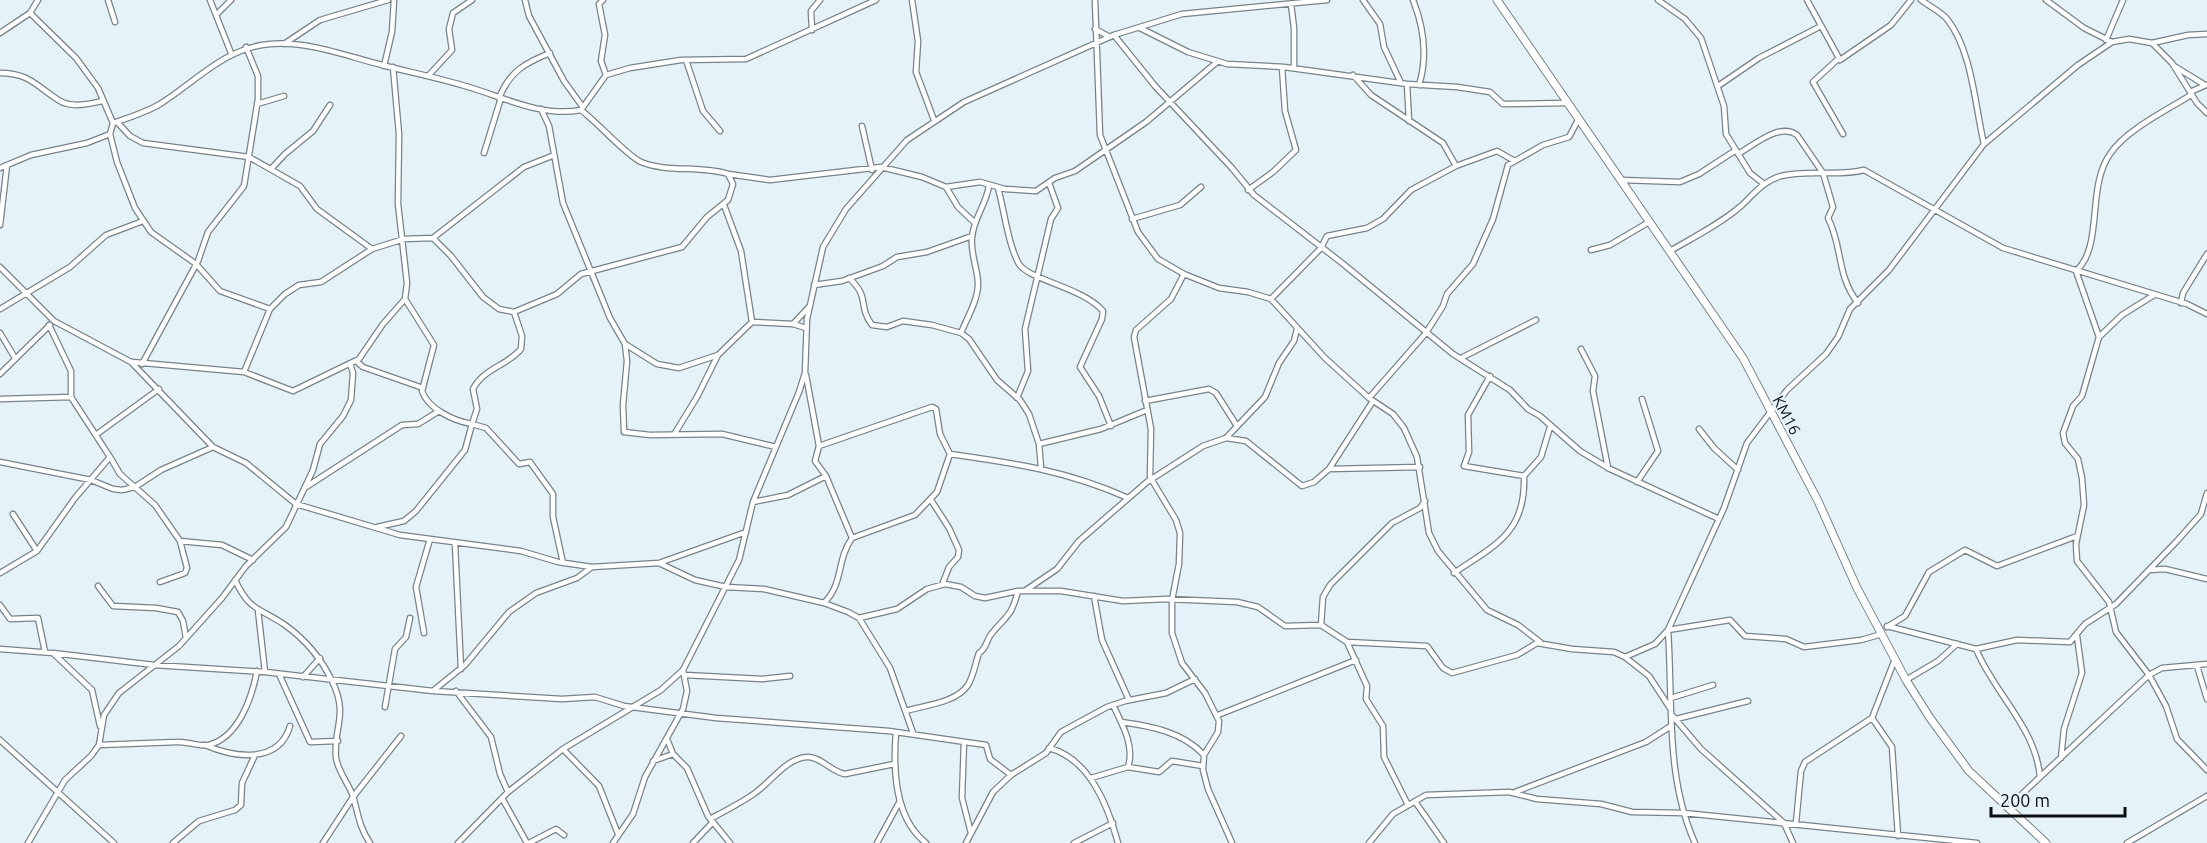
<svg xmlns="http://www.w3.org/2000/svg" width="2207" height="843" font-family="Ubuntu,sans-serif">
	<rect width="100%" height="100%" fill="#e5f3f9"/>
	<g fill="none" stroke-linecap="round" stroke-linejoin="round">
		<defs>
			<path id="street" d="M 108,0 L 115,22
				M 210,0 L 231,53
				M 525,0 L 529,16 L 564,81 L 582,106
				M 603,0 L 599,4 L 605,35 L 601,61 L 606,75
				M 912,0 L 918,41 L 916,72 L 934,120
				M 1095,0 L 1100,135 L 1138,232 L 1158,259 L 1184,274 L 1219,288 L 1248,292 L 1271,299 L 1325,358 L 1369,398 L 1393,414 L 1404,428 L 1417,457 L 1429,533 L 1438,551 L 1487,610 L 1518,625 L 1540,642
				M 1363,0 L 1380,24 L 1384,47 L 1400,81
				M 1413,0 C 1424,28 1428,56 1419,85
				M 1658,0 L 1685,19 L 1701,38 L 1724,106 L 1726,134 L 1750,173 L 1764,184
				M 1807,0 L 1840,60 L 1891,25 L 1911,0
				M 1921,0 C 1929,6 1940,11 1947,19 C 1972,50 1975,106 1984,144
				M 2046,0 L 2084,28 L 2112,42
				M 1291,4 L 1294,28 L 1294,68
				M 30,13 L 76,58 L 98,88 L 113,123 L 110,134 L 117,162 L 135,208 L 151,232 L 196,264 L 220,291 L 270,309
				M 217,14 L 231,0
				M 1140,28 L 1188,52 L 1227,64 L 1284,67 L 1407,84 L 1457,87 L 1490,92 L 1503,104 L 1567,103
				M 1095,29 L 1110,37
				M 812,30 L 811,11 L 820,0
				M 0,33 L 30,13 L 38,0
				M 1114,35 L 1155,86 L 1232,168 L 1254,195 L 1342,263 L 1453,354 L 1510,390 L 1528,409 L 1540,416 L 1580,451 L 1610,469 L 1719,519
				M 2106,40 L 2123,0
				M 2152,43 L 2172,63 L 2197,103 L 2207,113
				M 284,44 L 320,20 L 388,0
				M 1838,59 L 1813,82 L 1843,134
				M 686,60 L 703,111 L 720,131
				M 384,66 L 392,32 L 394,0
				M 2174,66 L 2205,85
				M 393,67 L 399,134 L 398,204 L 407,283 L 405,299 L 434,345 L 422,391 C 428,409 454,421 472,424 L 477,409 L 473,389 C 484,368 507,366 521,349 L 522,336 L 514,312
				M 0,73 C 30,73 37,87 60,101 C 72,108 89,104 102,101
				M 429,75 L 452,50 L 449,29 L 453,13 L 472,0
				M 1353,75 L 1371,95 L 1443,143 L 1456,166
				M 1407,84 L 1409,121
				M 1718,86 L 1759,58 L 1821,26
				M 2190,92 L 2206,85
				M 2191,95 C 2167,110 2126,130 2110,154 C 2086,188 2104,246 2076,271 L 2099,337 L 2082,396 L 2073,406 L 2063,433 L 2065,443 L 2078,459 L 2082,478 L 2084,505 L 2076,544 L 2077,561 L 2109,602 L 2116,632 L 2149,675 L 2166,706 L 2177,739 L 2207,770
				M 499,98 C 510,71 525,63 550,53
				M 257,104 L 284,96
				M 541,109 L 549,126 L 563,203 L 610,318 L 625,344 L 627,361 L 623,405 L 624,432 L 650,435 L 722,434 L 776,447
				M 117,122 L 130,136 L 143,143 L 249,157 L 300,186 L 317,209 L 372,249 L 404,239 L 433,238 L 524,167 L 552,156
				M 113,123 C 128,118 147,112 160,104 C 197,81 224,48 270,44 C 309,41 346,56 382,65 C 413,73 444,79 475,89 C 509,100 545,117 581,110 L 606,75 L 630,68 L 681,60 L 746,59 L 876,0
				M 862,126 L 872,170
				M 484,153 L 501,98
				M 1738,154 C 1754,145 1780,122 1797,135 L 1823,173 L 1833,207 L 1828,218 C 1843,247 1836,275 1858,303
				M 0,168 L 31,155 L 87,143 L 110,134
				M 271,169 L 285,154 L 313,131 L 330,105
				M 728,174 L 770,180 L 881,167 L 922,177 L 946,187 L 958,207 L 975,223
				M 1621,180 L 1680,182 L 1699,174 L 1736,150
				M 946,187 L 980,182 L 1005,189 L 1036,191 L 1055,178 L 1075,171 L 1146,122 L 1217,62
				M 998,188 C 1004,209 1008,245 1019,264 C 1029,280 1082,287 1103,311 L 1102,319 L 1080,367 L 1099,396 L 1111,426
				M 1248,190 L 1273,172 L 1296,150 L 1285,111 L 1282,67
				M 724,205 L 741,251 L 752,322 L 793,324 L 806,328
				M 1132,219 L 1180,205 L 1201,187
				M 0,225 L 7,165
				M 433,238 L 451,256 L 483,297 L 499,309 L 514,312 L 557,294 L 581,274 L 682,247 L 707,217 L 728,200 L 733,184 L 728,174 C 700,165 668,173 641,162 C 627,156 597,122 581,110
				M 1591,250 L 1610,245 L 1649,222
				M 1670,251 C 1694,237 1720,224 1741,206 C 1754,194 1763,181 1781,176 C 1809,169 1837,177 1864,170 L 2003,248 L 2187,304 L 2207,314
				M 0,267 L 54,321 L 131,362 L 213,447 L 246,463 L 296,504 L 400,535 L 521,551 L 558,562 L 592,567 L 659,563 L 695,580 L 726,587 L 764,589 L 824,603 L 848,612 L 859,618 L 890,668 L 913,733
				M 1184,274 L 1171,299 L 1136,330 L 1134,337 L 1151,429 L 1150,477 L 1176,520 L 1180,533 L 1179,564 L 1172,600 L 1172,633 L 1182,663 L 1205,693 L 1219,721 L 1218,732 L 1204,755 L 1203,770 L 1208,789 L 1232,843
				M 849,278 C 871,298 857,305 872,325 L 887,327 L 903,321 L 932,325 L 961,333 L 969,339 L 997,380 L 1020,400 L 1029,414 L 1039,444 L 1041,467
				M 814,285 L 842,281 L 883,266 L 897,257 L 927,252 L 972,236
				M 1271,299 L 1321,248 L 1327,236 L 1367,228 L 1383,219 L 1411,190 L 1456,166 L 1497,151 L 1513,160
				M 2181,303 L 2183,293 L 2207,254
				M 0,309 L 70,267 L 106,235 L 143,221
				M 793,324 L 809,307
				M 0,333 L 15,358
				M 961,333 C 967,318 978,300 978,284 C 978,269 970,253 972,238 C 973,218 987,204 989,185
				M 2099,337 L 2122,315 L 2154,295
				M 625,344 L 657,364 L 679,368 L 718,355 L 752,322
				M 1581,349 L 1595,376 L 1593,391 L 1608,468
				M 1461,358 L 1536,320
				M 356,361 L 363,367 L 423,388
				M 132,362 L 244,372 L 293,391 L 359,359 L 383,324 L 405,299
				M 142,364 L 198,261 L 208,232 L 244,186 L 258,99 L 258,76 L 246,47
				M 244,372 L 270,309 L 285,294 L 299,285 L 321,282 L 372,249
				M 0,374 L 50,325
				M 806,375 L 819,446 L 815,461 L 826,476 L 852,538
				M 1490,376 L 1468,415 L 1469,452 L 1464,466 L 1524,476
				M 1017,398 L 1028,371 L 1025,329 L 1051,219 L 1058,208 L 1049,183
				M 1369,398 L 1426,333 L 1443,306 L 1447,294 L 1473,264 L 1493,219 L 1508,165 L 1543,145 L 1569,137 L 1578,120
				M 0,399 L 71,397
				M 1145,401 L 1209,389 L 1216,393 L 1237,426
				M 1699,429 L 1714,448 L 1738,470
				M 675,433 L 697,397 L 718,355
				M 97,434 L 159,389
				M 1226,438 L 1246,441 L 1302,486 L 1314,482 L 1329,469 L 1420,467
				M 1039,444 L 1101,429 L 1147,410
				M 819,446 L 932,407 L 936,409 L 940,434 L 950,454 L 937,492 L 915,515 L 852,538 C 836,561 844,583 824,603
				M 950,454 C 1014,463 1068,471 1128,498
				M 110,457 L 120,474 L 155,505 L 180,541 L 187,568 L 185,573 L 160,582
				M 0,462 L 91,480 L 113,489 L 122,490 L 135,487 L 161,470 L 213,447
				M 1329,469 L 1373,401
				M 1637,482 L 1658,451 L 1642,399
				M 306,487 L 402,425 L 418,424 L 439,411
				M 931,500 L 949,528 L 959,550 L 958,557 L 949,567 L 942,585
				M 753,502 L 788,495 L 826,476
				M 13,514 L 37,551
				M 377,527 L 404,521 L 416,511 L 465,450 L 472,424 L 486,428 L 519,464 L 530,462 L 553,494 L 553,517 L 563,563
				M 180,541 L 222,545 L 253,560
				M 455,544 L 461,669
				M 659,563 L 746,532
				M 2149,570 L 2165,569 L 2207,579
				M 0,573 L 37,551 L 75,498 L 110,457 L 71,397 L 71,371 L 49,325
				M 1454,573 C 1495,545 1526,533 1524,476 L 1541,457 L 1550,427
				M 235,580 C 250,612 259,607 285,625 C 306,640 321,658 332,681 C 349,715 333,728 336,758 C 338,771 348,783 353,796 C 358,813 359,827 370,843
				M 98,586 L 113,606 L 156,608 L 178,612 L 183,621 L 186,638
				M 1026,590 L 1057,569 L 1079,541 L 1147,482 L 1203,446 L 1226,438 L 1265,397 L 1279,363 L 1294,341 L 1297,329
				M 1094,596 L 1102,640 L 1129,700
				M 0,605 L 10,619 L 38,618 L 45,652
				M 258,610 L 265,672
				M 859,618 L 897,609 L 927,589 L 945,584 L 961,587 L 975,596 L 985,598 L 1018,591 L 1061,591 L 1123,601 L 1167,599 L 1237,602 L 1258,607 L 1285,626 L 1321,625 L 1347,642 L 1427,646 L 1443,668 L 1452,673 L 1517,655 L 1537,643 L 1572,649 L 1614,652 L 1625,657 L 1649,676 L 1670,708
				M 1321,625 L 1323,597 L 1330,585 L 1392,523 L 1420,508 L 1425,501
				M 1887,626 L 1976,649 L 2017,640 L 2070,642 L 2085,624 L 2116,604 L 2177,541 L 2201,514 L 2207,493
				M 1887,627 L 1905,616 L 1929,572 L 1965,550 L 1997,566 L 2077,536
				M 1668,630 L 1730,620 L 1745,636 L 1786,639 L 1804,647 L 1861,640 L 1882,634
				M 1668,630 C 1673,700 1665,777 1695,843
				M 424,633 L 416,587 L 430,539
				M 1347,642 L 1367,686 L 1366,699 L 1383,726 L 1384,757 L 1408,805
				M 0,649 L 53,653 L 92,690 L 100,726
				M 1976,649 C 1994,693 2036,728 2040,777
				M 53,653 L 154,665 L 265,672 L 433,691 L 562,699 L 595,697 L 624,706 L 716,718 L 889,731 L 986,745 L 990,759 L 1011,775
				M 1625,657 L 1655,644 L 1668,630 L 1724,508 L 1747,443 L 1787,390 L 1826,354 L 1838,337 L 1850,309 L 1889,270 L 1984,144 L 2078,65 L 2112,42 L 2129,39 L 2152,43 L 2188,35 L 2207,34
				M 2197,666 L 2207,699
				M 279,674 L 310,742 L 338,741
				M 685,675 L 762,679 L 790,676
				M 303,677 L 320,658
				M 1906,680 L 1938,661 L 1957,644
				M 434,690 L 465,665 L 509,612 L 536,593 L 577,578 L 592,567
				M 456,691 L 491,737 L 500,774 L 508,792
				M 1671,698 L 1713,685
				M 1113,705 C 1122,724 1135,746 1128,767
				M 385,707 L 395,649 L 406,637 L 410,618
				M 906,711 C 925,705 956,703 968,685 C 974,675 975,664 979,653 C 987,648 986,640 992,633 C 1008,614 1011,617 1018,591
				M 1671,714 L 1701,749 L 1784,823 L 1793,843
				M 1218,715 L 1356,660
				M 1872,718 L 1892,747 L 1898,836
				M 1676,719 L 1748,701
				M 1121,722 C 1151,726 1183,732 1204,755
				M 896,732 C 893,769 894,818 926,843
				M 667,739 L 673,754 L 687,768 L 708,816 L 730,843
				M 0,740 L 114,843
				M 964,742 L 962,798 L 971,833
				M 99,745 C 125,744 151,743 177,742 C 187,741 199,747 209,745 C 239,737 252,697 257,671
				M 205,745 C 235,758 279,764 290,726
				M 1049,748 C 1090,759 1108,806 1118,843
				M 563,749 L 599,786 L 618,834
				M 2061,758 L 2064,729 L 2082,673 L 2077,636
				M 653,761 L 673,754
				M 1091,778 L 1128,767 L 1159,772 L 1172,761 L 1203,766
				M 1515,792 L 1646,742 L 1671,726
				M 502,798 L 527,843
				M 1416,803 L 1444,843
				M 2007,808 L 2149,675 L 2162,668 L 2207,664
				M 710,819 C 725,811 741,803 755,793 C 770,783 787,757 808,757 C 821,757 832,772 845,774 L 894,764
				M 1796,823 L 1801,771 L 1805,762 L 1872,718 L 1895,659
				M 28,843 L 65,780 L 91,756 L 99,745 L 104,715 L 119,693 L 179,646 L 222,598 L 246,566 L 286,527 L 313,470 L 320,444 L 343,416 L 351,400 L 353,373 L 350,364
				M 173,843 L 199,821 L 235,810 L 241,805 L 242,783 L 255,755
				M 323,843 L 353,797 L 401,736
				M 458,843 L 508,792 L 563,749 L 661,690 L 683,670 L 739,560 L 753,502 L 799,392 L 805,373 L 807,319 L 823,247 L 846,209 L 907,140 L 964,102 L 1114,35 L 1182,14 L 1327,0
				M 529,843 L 556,829 L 564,835
				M 613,843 L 633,814 L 645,777 L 683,709 L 687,691 L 683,670
				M 693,843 L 712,823
				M 877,843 L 900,801
				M 966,843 L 993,792 L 1011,775 L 1046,753 L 1061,732 L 1107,707 L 1125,701 L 1166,693 L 1195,679
				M 1074,843 L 1113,823
				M 1369,843 L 1393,814 L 1426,795 L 1509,792 L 1537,799 L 1601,804 L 1632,812 L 1684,813 L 1977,843
				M 2127,843 L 2207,796"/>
			<path id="secondary" d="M 1497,0 L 1743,358 L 1818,501 L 1857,588 L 1906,680 L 1930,718 L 1969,771 L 2046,843"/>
		</defs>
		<!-- street casing -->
		<use href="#street" stroke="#768388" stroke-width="7"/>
		<!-- secondary casing -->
		<use href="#secondary" stroke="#768388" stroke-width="9"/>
		<!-- street -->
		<use href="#street" stroke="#fff" stroke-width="4.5"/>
		<!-- secondary -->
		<use href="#secondary" stroke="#fff" stroke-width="7"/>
	</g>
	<g text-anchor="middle" stroke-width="4.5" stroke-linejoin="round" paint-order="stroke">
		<!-- street labels -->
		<g font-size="16" fill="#0b1012" stroke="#e5f3f9">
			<text transform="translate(1787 415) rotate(62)" y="6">KM16</text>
		</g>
	</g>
	<!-- scale -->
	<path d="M1991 807v9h134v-9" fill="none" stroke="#0b1012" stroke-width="3"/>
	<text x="2000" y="807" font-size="18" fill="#0b1012" stroke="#e5f3f9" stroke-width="4.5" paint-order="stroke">200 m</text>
</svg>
